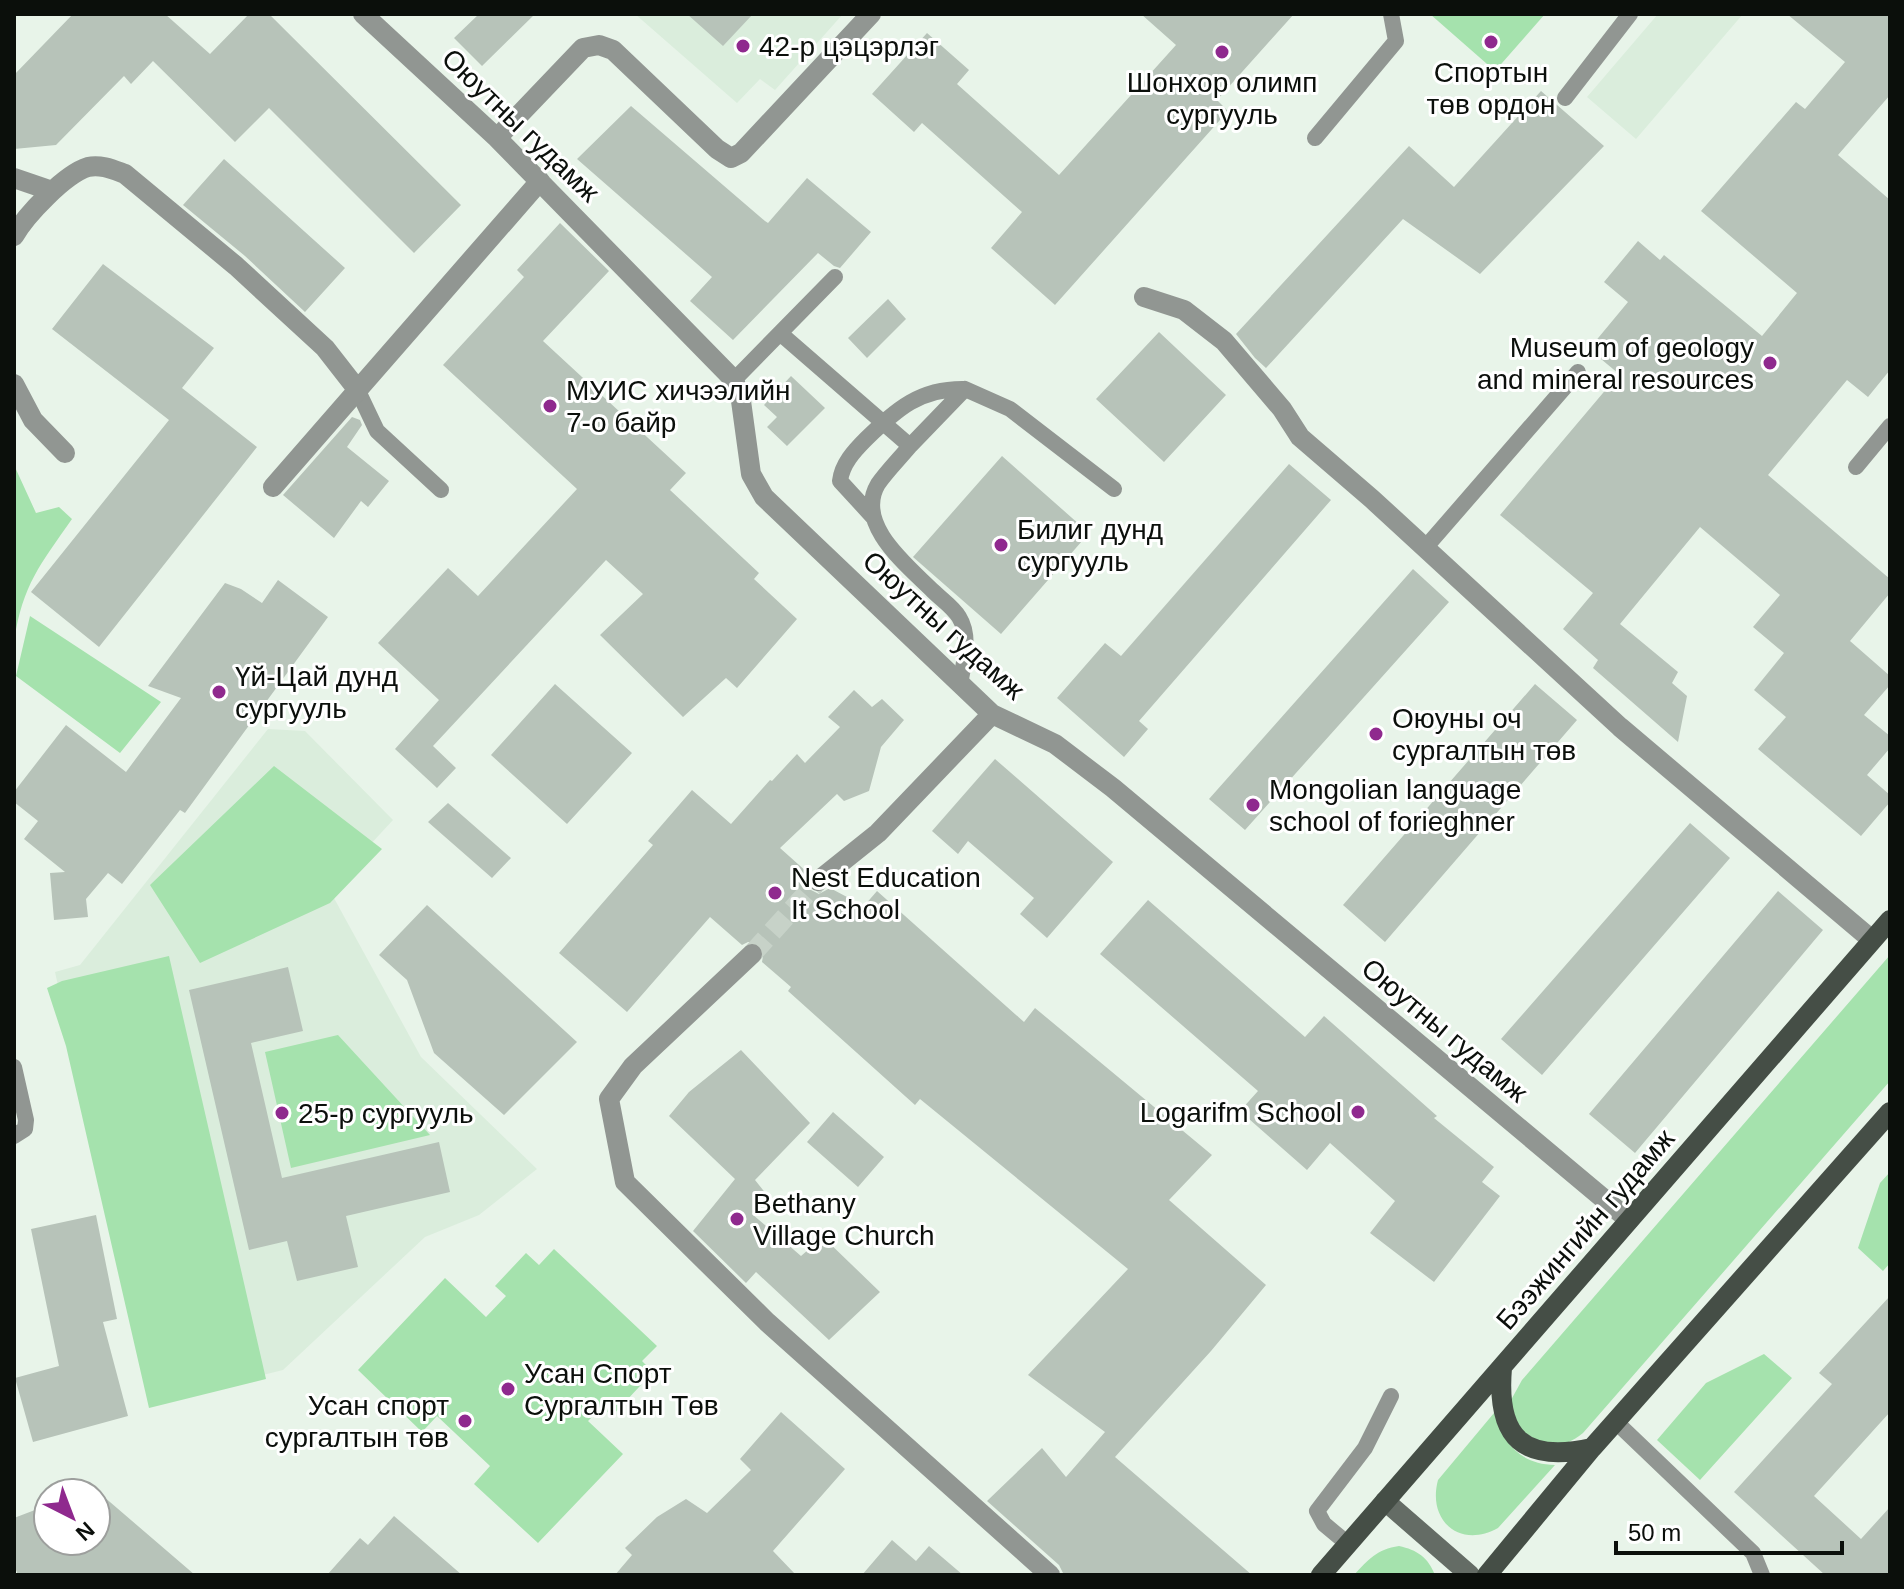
<svg xmlns="http://www.w3.org/2000/svg" width="1904" height="1589" font-family="Helvetica,sans-serif">
	<rect width="100%" height="100%" fill="#e8f4e9"/>
	<!-- built -->
	<path fill="#daeddc" d="M 635,14 L 843,14 L 775,90 L 760,79 L 737,103 Z
		M 1658,14 L 1743,14 L 1636,139 L 1587,97 Z
		M 268,729 L 305,731 L 393,820 L 329,889 L 421,1057 L 537,1169 L 479,1215 L 425,1237 L 283,1370 L 150,1403 L 55,972 L 80,965 Z"/>
	<!-- green -->
	<path fill="#a5e2ad" d="M 1430,14 L 1545,14 L 1495,71 Z
		M 14,465 L 36,513 L 59,507 L 72,519 C 40,565 23,584 14,641 Z
		M 30,616 L 161,702 L 120,753 L 16,676 Z
		M 274,766 L 382,849 L 330,903 L 200,963 L 150,885 Z
		M 1890,955 L 1890,1081 L 1583,1433 C 1557,1454 1541,1445 1517,1427 L 1511,1400 L 1522,1380 Z
		M 169,956 L 266,1379 L 149,1408 L 66,1046 L 47,988 L 62,981 Z
		M 338,1035 L 430,1135 L 291,1168 L 265,1052 Z
		M 1890,1172 L 1890,1263 L 1883,1271 L 1858,1248 L 1880,1183 Z
		M 554,1249 L 657,1346 L 642,1361 L 653,1372 L 612,1416 L 602,1407 L 588,1421 L 623,1454 L 538,1543 L 474,1484 L 490,1466 L 437,1416 L 422,1432 L 358,1370 L 445,1278 L 486,1317 L 506,1296 L 495,1286 L 526,1253 L 539,1265 Z
		M 1764,1354 L 1792,1378 L 1700,1480 L 1657,1440 L 1706,1383 Z
		M 1494,1413 C 1504,1444 1520,1464 1555,1465 L 1498,1528 C 1460,1549 1427,1521 1438,1480 Z
		M 1399,1546 C 1417,1550 1428,1557 1435,1575 L 1354,1575 C 1368,1560 1377,1549 1399,1546 Z"/>
	<!-- building -->
	<path fill="#b7c3b9" d="M 73,14 L 165,14 L 210,54 L 249,14 L 269,14 L 461,205 L 414,253 L 269,108 L 235,142 L 153,61 L 131,84 L 124,76 L 56,145 L 14,149 L 14,75 Z
		M 479,14 L 535,14 L 482,66 L 454,38 Z
		M 687,14 L 753,14 L 723,46 Z
		M 1141,14 L 1294,14 L 1217,100 L 1228,111 L 1055,305 L 991,248 L 1022,212 L 922,123 L 914,132 L 872,94 L 927,33 L 969,70 L 957,84 L 1059,175 L 1176,45 Z
		M 1787,14 L 1890,14 L 1890,95 L 1838,155 L 1890,200 L 1890,370 L 1868,397 L 1847,380 L 1768,475 L 1890,579 L 1890,593 L 1850,641 L 1890,676 L 1890,685 L 1864,715 L 1890,736 L 1890,748 L 1867,775 L 1890,795 L 1890,802 L 1861,836 L 1758,749 L 1786,717 L 1754,690 L 1784,653 L 1753,627 L 1780,595 L 1700,527 L 1620,624 L 1678,672 L 1672,683 L 1687,696 L 1678,742 L 1593,668 L 1598,660 L 1563,629 L 1593,593 L 1500,515 L 1619,374 L 1589,349 L 1628,302 L 1604,282 L 1638,241 L 1660,260 L 1664,255 L 1762,336 L 1797,293 L 1701,211 L 1796,102 L 1805,109 L 1845,62 Z
		M 1541,91 L 1604,146 L 1480,274 L 1403,219 L 1266,368 L 1255,358 L 1236,334 L 1409,146 L 1454,187 Z
		M 631,106 L 765,221 L 768,223 L 807,178 L 871,232 L 840,268 L 834,266 L 818,253 L 733,340 L 690,301 L 712,277 L 577,159 Z
		M 224,159 L 345,268 L 305,312 L 245,256 L 183,205 Z
		M 560,223 L 609,271 L 543,341 L 686,473 L 670,490 L 759,573 L 754,579 L 797,619 L 737,688 L 726,678 L 683,717 L 600,635 L 643,594 L 606,560 L 433,746 L 456,768 L 437,788 L 395,749 L 439,700 L 378,643 L 448,568 L 478,596 L 577,489 L 443,365 L 524,277 L 517,270 Z
		M 103,264 L 214,348 L 182,388 L 257,447 L 99,647 L 31,592 L 169,420 L 52,329 Z
		M 888,299 L 906,319 L 867,358 L 848,338 Z
		M 1159,332 L 1226,395 L 1164,462 L 1096,399 Z
		M 791,376 L 825,408 L 787,446 L 767,427 L 777,417 L 764,405 Z
		M 352,417 L 360,420 L 362,425 L 347,447 L 389,481 L 368,507 L 361,501 L 334,538 L 283,495 Z
		M 1002,456 L 1089,533 L 1001,634 L 913,557 Z
		M 1289,464 L 1331,500 L 1139,721 L 1148,729 L 1124,757 L 1057,698 L 1105,643 L 1121,656 Z
		M 1413,569 L 1449,602 L 1245,830 L 1209,799 Z
		M 278,580 L 328,617 L 185,813 L 180,810 L 122,884 L 108,873 L 86,899 L 88,917 L 54,920 L 50,873 L 65,872 L 24,839 L 38,821 L 14,802 L 14,792 L 66,725 L 126,772 L 181,698 L 148,686 L 225,583 L 241,589 L 262,603 Z
		M 555,684 L 632,753 L 567,824 L 491,755 Z
		M 1535,684 L 1577,720 L 1385,942 L 1343,905 Z
		M 854,690 L 872,707 L 882,699 L 904,720 L 881,747 L 869,791 L 844,801 L 837,794 L 780,848 L 808,873 L 805,882 L 807,888 L 819,894 L 830,888 L 864,906 L 877,891 L 1024,1022 L 1035,1008 L 1212,1155 L 1169,1200 L 1266,1285 L 1211,1351 L 1115,1457 L 1252,1575 L 1064,1575 L 1059,1565 L 987,1501 L 1042,1448 L 1066,1477 L 1105,1432 L 1028,1375 L 1128,1269 L 920,1099 L 915,1105 L 788,991 L 791,987 L 762,962 L 764,950 L 756,942 L 748,942 L 742,945 L 710,917 L 627,1012 L 559,953 L 653,845 L 648,841 L 692,790 L 731,824 L 770,780 L 772,781 L 797,754 L 805,763 L 840,727 L 828,717 Z
		M 995,759 L 1113,862 L 1047,938 L 1020,914 L 1034,898 L 968,841 L 958,854 L 932,831 Z
		M 448,803 L 511,858 L 492,878 L 428,822 Z
		M 1690,823 L 1730,858 L 1542,1075 L 1501,1039 Z
		M 1778,891 L 1823,930 L 1635,1153 L 1589,1114 Z
		M 1148,900 L 1305,1037 L 1324,1016 L 1437,1116 L 1434,1118 L 1494,1167 L 1482,1182 L 1500,1196 L 1434,1282 L 1370,1233 L 1395,1201 L 1330,1143 L 1307,1170 L 1240,1111 L 1258,1091 L 1100,954 Z
		M 427,905 L 577,1042 L 504,1115 L 434,1053 L 407,980 L 379,955 Z
		M 288,967 L 303,1031 L 251,1043 L 282,1178 L 439,1142 L 450,1192 L 346,1216 L 358,1267 L 297,1281 L 287,1241 L 249,1250 L 189,990 Z
		M 741,1050 L 810,1123 L 755,1180 L 767,1195 L 752,1214 L 801,1256 L 823,1237 L 880,1292 L 829,1340 L 756,1272 L 746,1283 L 693,1231 L 735,1179 L 669,1116 L 689,1092 Z
		M 833,1112 L 884,1157 L 858,1187 L 807,1142 Z
		M 96,1215 L 117,1319 L 103,1322 L 128,1416 L 33,1442 L 15,1378 L 59,1366 L 31,1229 Z
		M 1890,1296 L 1890,1412 L 1814,1496 L 1861,1539 L 1890,1507 L 1890,1575 L 1825,1575 L 1734,1492 L 1832,1384 L 1819,1373 Z
		M 781,1412 L 845,1469 L 773,1551 L 796,1575 L 615,1575 L 632,1555 L 625,1548 L 657,1517 L 686,1499 L 707,1513 L 751,1470 L 740,1459 Z
		M 96,1490 L 195,1575 L 18,1575 L 14,1565 L 14,1518 L 48,1505 L 48,1541 L 96,1541 Z
		M 394,1516 L 462,1575 L 327,1575 L 360,1538 L 368,1545 Z
		M 892,1540 L 916,1561 L 929,1546 L 963,1575 L 862,1575 Z"/>
	<g fill="none" stroke-linecap="round" stroke-linejoin="round">
		<!-- minor-tunnel -->
		<path stroke="#c7d2c8" stroke-width="20" stroke-dasharray="20 10" stroke-linecap="butt" d="M 752,954 L 818,881"/>
		<!-- service -->
		<path stroke="#919692" stroke-width="16" d="M 1565,98 L 1630,14
			M 1315,138 L 1396,41 L 1391,14
			M 781,334 L 910,446 L 965,389 L 1010,409 L 1114,489
			M 734,380 L 835,277
			M 357,389 L 377,431 L 441,490
			M 910,446 C 900,458 887,471 878,484 C 854,524 908,566 933,591 C 941,599 953,607 959,617 C 971,636 964,663 960,684
			M 1856,467 L 1890,426
			M 873,517 L 840,481 C 842,464 854,451 866,439 C 897,409 920,388 965,389
			M 1425,548 L 1578,372
			M 14,1067 L 26,1120 L 25,1129 L 14,1136
			M 1616,1422 L 1753,1553 L 1762,1575
			M 1348,1544 L 1324,1524 L 1317,1511 L 1365,1448 L 1391,1396"/>
		<!-- minor -->
		<path stroke="#919692" stroke-width="20" d="M 363,14 L 497,138 L 734,380 L 741,401 L 751,474 L 764,497 L 992,714 L 1055,744 L 1113,788 L 1629,1220
			M 497,138 L 583,48 L 599,45 L 613,50 L 717,149 L 731,158 L 741,153 L 871,14
			M 14,178 L 52,191
			M 14,236 C 26,215 65,174 88,167 C 101,164 114,170 125,174 L 236,266 L 325,348 L 357,389
			M 1144,297 L 1184,310 L 1224,341 L 1282,409 L 1300,437 L 1372,499 L 1620,727 L 1872,940
			M 14,384 L 33,420 L 65,453
			M 273,487 L 540,181
			M 818,881 L 878,833 L 992,714
			M 752,954 L 633,1066 L 609,1099 L 625,1182 L 767,1322 L 1050,1575"/>
		<!-- secondary -->
		<path stroke="#646c65" stroke-width="20" d="M 1385,1501 L 1470,1575"/>
		<!-- primary -->
		<path stroke="#454e46" stroke-width="20" d="M 1502,1368 C 1496,1439 1524,1463 1592,1448
			M 1321,1575 L 1890,920
			M 1487,1575 L 1592,1448 L 1890,1112"/>
	</g>
	<!-- markers -->
	<g fill="#8f298e" stroke="#fff" stroke-width="3">
		<circle cx="1491" cy="42" r="8"/>
		<circle cx="743" cy="46" r="8"/>
		<circle cx="1222" cy="52" r="8"/>
		<circle cx="1770" cy="363" r="8"/>
		<circle cx="550" cy="406" r="8"/>
		<circle cx="1001" cy="545" r="8"/>
		<circle cx="219" cy="692" r="8"/>
		<circle cx="1376" cy="734" r="8"/>
		<circle cx="1253" cy="805" r="8"/>
		<circle cx="775" cy="893" r="8"/>
		<circle cx="1358" cy="1112" r="8"/>
		<circle cx="282" cy="1113" r="8"/>
		<circle cx="737" cy="1219" r="8"/>
		<circle cx="508" cy="1389" r="8"/>
		<circle cx="465" cy="1421" r="8"/>
	</g>
	<g text-anchor="middle" stroke-width="6" stroke-linejoin="round" paint-order="stroke">
		<!-- poi labels -->
		<g font-size="28" fill="#0b0f0b" stroke="#fff" text-anchor="start">
			<text x="759" y="56">42-р цэцэрлэг</text>
			<text x="1491" y="82" text-anchor="middle">Спортын<tspan x="1491" dy="32">төв ордон</tspan></text>
			<text x="1222" y="92" text-anchor="middle">Шонхор олимп<tspan x="1222" dy="32">сургууль</tspan></text>
			<text x="1754" y="357" text-anchor="end">Museum of geology<tspan x="1754" dy="32">and mineral resources</tspan></text>
			<text x="566" y="400">МУИС хичээлийн<tspan x="566" dy="32">7-о байр</tspan></text>
			<text x="1017" y="539">Билиг дунд<tspan x="1017" dy="32">сургууль</tspan></text>
			<text x="235" y="686">Үй-Цай дунд<tspan x="235" dy="32">сургууль</tspan></text>
			<text x="1392" y="728">Оюуны оч<tspan x="1392" dy="32">сургалтын төв</tspan></text>
			<text x="1269" y="799">Mongolian language<tspan x="1269" dy="32">school of forieghner</tspan></text>
			<text x="791" y="887">Nest Education<tspan x="791" dy="32">It School</tspan></text>
			<text x="1342" y="1122" text-anchor="end">Logarifm School</text>
			<text x="298" y="1123">25-р сургууль</text>
			<text x="753" y="1213">Bethany<tspan x="753" dy="32">Village Church</tspan></text>
			<text x="524" y="1383">Усан Спорт<tspan x="524" dy="32">Сургалтын Төв</tspan></text>
			<text x="449" y="1415" text-anchor="end">Усан спорт<tspan x="449" dy="32">сургалтын төв</tspan></text>
		</g>
		<!-- street labels -->
		<g font-size="28" fill="#0b0f0b" stroke="#fff">
			<text transform="translate(521 125) rotate(44)" y="10">Оюутны гудамж</text>
			<text transform="translate(944 625) rotate(42)" y="10">Оюутны гудамж</text>
			<text transform="translate(1445 1030) rotate(40)" y="10">Оюутны гудамж</text>
			<text transform="translate(1585 1229) rotate(-49)" y="10">Бээжингийн гудамж</text>
		</g>
	</g>
	<!-- border -->
	<rect width="1904" height="1589" fill="none" stroke="#0b0f0b" stroke-width="32"/>
	<!-- north arrow -->
	<g transform="translate(72 1517) rotate(138)"><circle r="38" fill="#ffffff" stroke="#9d9f9d" stroke-width="2"/>
	<path d="M0-6L14 30L0 20L-14 30Z" fill="#8f298e"/>
	<text y="-12" font-size="22" font-weight="bold" text-anchor="middle" fill="#0b0f0b">N</text>
	</g>
	<!-- scale -->
	<path d="M1616 1541v12h226v-12" fill="none" stroke="#0b0f0b" stroke-width="4"/>
	<text x="1628" y="1541" font-size="24" fill="#0b0f0b" stroke="#ffffff" stroke-width="6" paint-order="stroke">50 m</text>
</svg>
